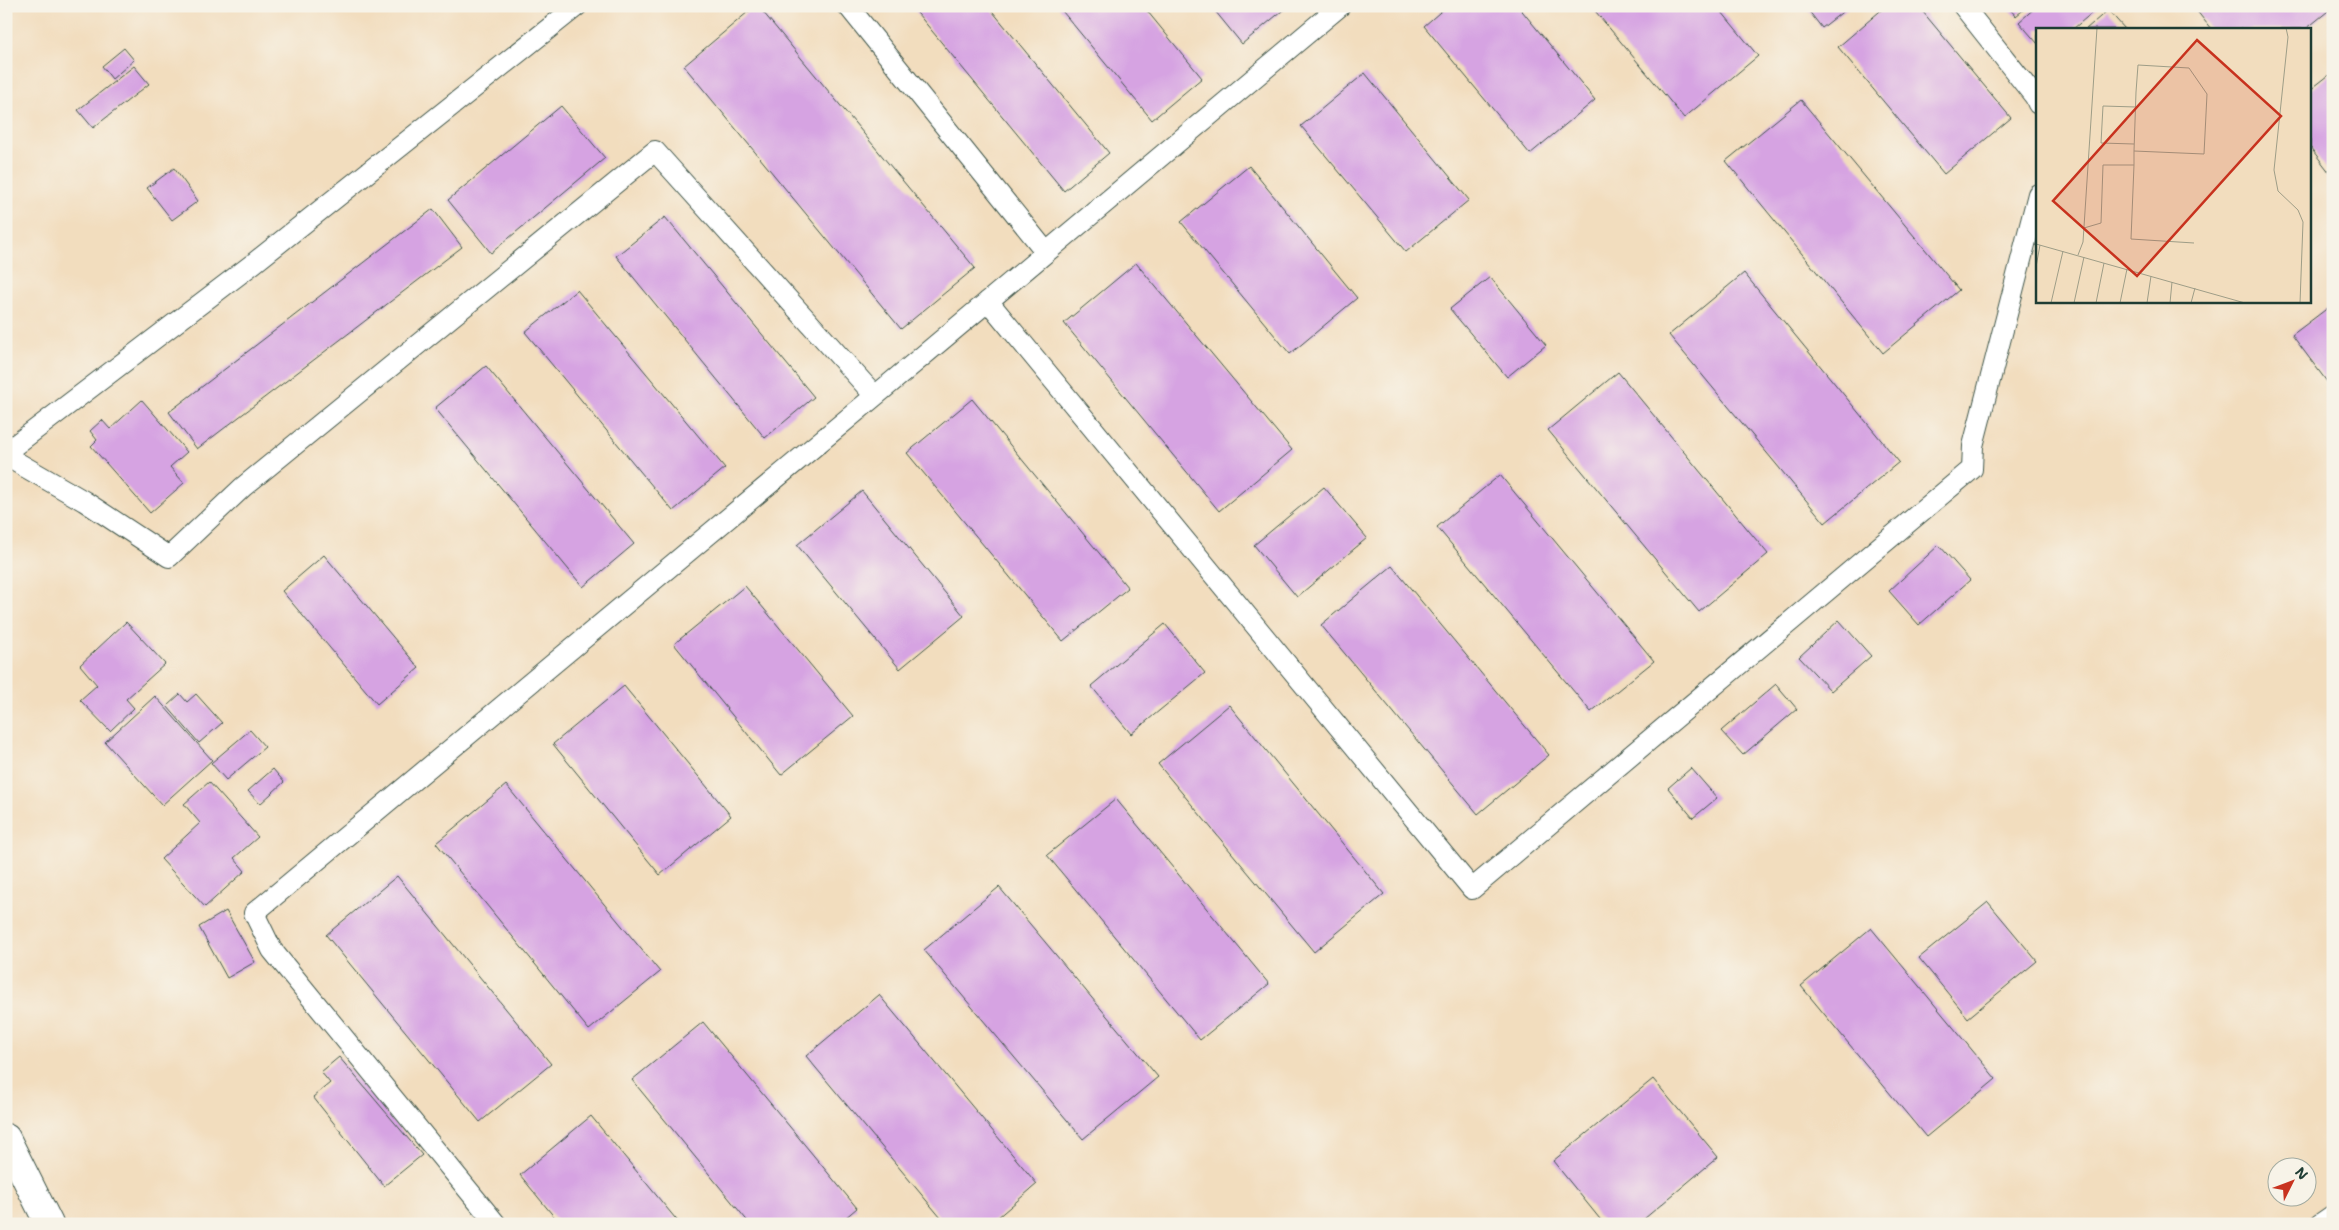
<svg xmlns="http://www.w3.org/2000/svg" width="2339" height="1230" font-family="'Shantell Sans',sans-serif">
	<rect width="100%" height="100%" fill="#f7f3e8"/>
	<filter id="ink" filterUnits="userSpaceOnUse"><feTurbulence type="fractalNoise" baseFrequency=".02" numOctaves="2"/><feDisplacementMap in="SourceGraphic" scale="10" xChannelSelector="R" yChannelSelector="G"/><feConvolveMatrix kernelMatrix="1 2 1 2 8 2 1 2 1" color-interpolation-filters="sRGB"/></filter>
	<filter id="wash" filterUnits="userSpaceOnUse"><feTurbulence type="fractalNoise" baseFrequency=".0096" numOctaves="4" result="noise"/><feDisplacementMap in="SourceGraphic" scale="20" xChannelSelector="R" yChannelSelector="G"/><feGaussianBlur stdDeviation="1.12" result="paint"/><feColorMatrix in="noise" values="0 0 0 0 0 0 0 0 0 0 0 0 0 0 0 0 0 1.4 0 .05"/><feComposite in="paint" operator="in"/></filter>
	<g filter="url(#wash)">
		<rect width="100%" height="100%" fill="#f2ddbe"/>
		<g id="blocks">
			<!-- building -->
			<path fill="#d6a3e2" d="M 755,6 L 758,6 L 975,268 L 901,329 L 684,66 Z
				M 914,6 L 988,6 L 1109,153 L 1064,191 L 913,8 Z
				M 1058,6 L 1143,6 L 1202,78 L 1152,120 Z
				M 1211,6 L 1288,6 L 1242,44 Z
				M 1447,6 L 1518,6 L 1595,100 L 1530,154 L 1424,26 Z
				M 1591,6 L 1717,6 L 1758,56 L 1684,118 Z
				M 1805,6 L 1850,6 L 1822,28 Z
				M 1886,6 L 1918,6 L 2011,118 L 1944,174 L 1838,47 Z
				M 2007,6 L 2028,6 L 2016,16 Z
				M 2037,6 L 2100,6 L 2073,29 L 2038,29 L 2038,44 L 2019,22 Z
				M 2193,6 L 2333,6 L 2333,7 L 2306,29 L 2211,29 Z
				M 2108,10 L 2125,29 L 2086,29 Z
				M 124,48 L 134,60 L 112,79 L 102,66 Z
				M 134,66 L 149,84 L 93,128 L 78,110 Z
				M 2333,72 L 2333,177 L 2310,147 L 2310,90 Z
				M 1365,73 L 1469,200 L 1406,252 L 1301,126 Z
				M 1801,100 L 1959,290 L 1883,353 L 1726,161 Z
				M 561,106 L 605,158 L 491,253 L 448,200 Z
				M 1249,166 L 1357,298 L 1290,354 L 1181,222 Z
				M 174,168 L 198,201 L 172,220 L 147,188 Z
				M 433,209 L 462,247 L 197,449 L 169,412 Z
				M 665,217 L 814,397 L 765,438 L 616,256 Z
				M 1136,263 L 1292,450 L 1219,511 L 1064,323 Z
				M 1744,273 L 1899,462 L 1825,523 L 1669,335 Z
				M 1490,277 L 1546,345 L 1507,377 L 1450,309 Z
				M 577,290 L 725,468 L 673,511 L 525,332 Z
				M 2333,304 L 2333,379 L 2328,383 L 2292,335 Z
				M 486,366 L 634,544 L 583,587 L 435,408 Z
				M 1618,372 L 1768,554 L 1699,612 L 1548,430 Z
				M 972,399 L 1128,588 L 1063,641 L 907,453 Z
				M 142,400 L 187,452 L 170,467 L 184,483 L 150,513 L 91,446 L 97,440 L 90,431 L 102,420 L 110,429 Z
				M 1500,475 L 1654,661 L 1591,712 L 1437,527 Z
				M 1324,487 L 1367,538 L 1297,597 L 1254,545 Z
				M 862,491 L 964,616 L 900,669 L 797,545 Z
				M 1939,545 L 1970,580 L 1919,625 L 1889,591 Z
				M 324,555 L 419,668 L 377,704 L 282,591 Z
				M 1392,566 L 1549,755 L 1478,814 L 1321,625 Z
				M 745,586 L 853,716 L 781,775 L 674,644 Z
				M 1839,620 L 1871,656 L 1831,691 L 1799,657 Z
				M 126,622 L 165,664 L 126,699 L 134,708 L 110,731 L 80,700 L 97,685 L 80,665 Z
				M 1165,624 L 1205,673 L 1131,734 L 1091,686 Z
				M 1776,684 L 1797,709 L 1743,755 L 1721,731 Z
				M 624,686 L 731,816 L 660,875 L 553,744 Z
				M 180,694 L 187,702 L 196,694 L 222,723 L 199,743 L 167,706 Z
				M 155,696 L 212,760 L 162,805 L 105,742 Z
				M 1229,705 L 1384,894 L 1314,952 L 1158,764 Z
				M 250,730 L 265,747 L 226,780 L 211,763 Z
				M 1691,768 L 1717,798 L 1693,818 L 1668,788 Z
				M 273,769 L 284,782 L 260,804 L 248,791 Z
				M 209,782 L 258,837 L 234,858 L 245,871 L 205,907 L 161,859 L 200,823 L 184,804 Z
				M 506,785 L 660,972 L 589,1030 L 436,843 Z
				M 1116,799 L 1269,984 L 1200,1040 L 1047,855 Z
				M 397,876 L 551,1064 L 480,1122 L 326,935 Z
				M 999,887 L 1158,1077 L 1083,1139 L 924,950 Z
				M 1988,902 L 2037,961 L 1968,1018 L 1919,958 Z
				M 226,911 L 255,962 L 227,978 L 199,927 Z
				M 1871,928 L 1996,1079 L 1926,1137 L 1801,986 Z
				M 879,995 L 1037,1184 L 990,1224 L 946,1224 L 806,1056 Z
				M 703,1022 L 857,1208 L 838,1224 L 750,1224 L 632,1080 Z
				M 339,1057 L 422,1155 L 384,1186 L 313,1097 L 330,1083 L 321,1072 Z
				M 1653,1079 L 1718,1157 L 1638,1224 L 1604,1224 L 1553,1161 Z
				M 591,1116 L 680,1224 L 560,1224 L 520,1175 Z"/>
		</g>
	</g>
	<g filter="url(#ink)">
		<use href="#blocks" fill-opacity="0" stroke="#3f5549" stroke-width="1"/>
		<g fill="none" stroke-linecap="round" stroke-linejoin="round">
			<defs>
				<path id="lane" d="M 848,6 L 1046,252
					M 1963,6 L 2035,97 L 2038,104
					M 988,301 L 1472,889 L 1972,469 L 1973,446 L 2038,194
					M 6,452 L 254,263 L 577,6
					M 6,456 L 84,501 L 169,557 L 243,487 L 655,151 L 875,396 L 1340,6
					M 496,1224 L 272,950 L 254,913 L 875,396
					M 2320,1224 L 2333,1215"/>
				<path id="secondary" d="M 6,1138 L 49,1224"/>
			</defs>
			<!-- lane casing -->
			<use href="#lane" stroke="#3f5549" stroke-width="22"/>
			<!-- secondary casing -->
			<use href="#secondary" stroke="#3f5549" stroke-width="30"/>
			<!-- lane -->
			<use href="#lane" stroke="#fff" stroke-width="20"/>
			<!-- secondary -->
			<use href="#secondary" stroke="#fff" stroke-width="28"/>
		</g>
	</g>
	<!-- overview -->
	<g transform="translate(2036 28)">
		<rect width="275" height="275" fill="#f2ddbe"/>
		<path fill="none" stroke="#9e9d87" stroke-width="1" d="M 250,0 L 252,9 L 238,142 L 242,163 L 262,182 L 267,194 L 264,275M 98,116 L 65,115 L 67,78 L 100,79M 98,137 L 95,211 L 158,215M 48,200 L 65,195 L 67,137 L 98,137 L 98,123 L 100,64 L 102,37 L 153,40 L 171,66 L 168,126 L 98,123M 0,216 L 209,275M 42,227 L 47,214 L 61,0M 0,239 L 4,217M 15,275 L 27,223M 38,275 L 48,229M 60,275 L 68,235M 84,275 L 91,241M 111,275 L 115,248M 134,275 L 136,254M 155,275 L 159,260"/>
		<path fill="#c8321e" fill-opacity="0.15" stroke="#c8321e" stroke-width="2.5" d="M 161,12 L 245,88 L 101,248 L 17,173 Z"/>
		<rect width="275" height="275" fill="none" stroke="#1f3d34" stroke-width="2.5"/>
	</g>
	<!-- margin -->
	<rect width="2339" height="1230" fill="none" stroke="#f7f3e8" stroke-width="25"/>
	<!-- north arrow -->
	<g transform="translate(2292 1182) rotate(48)"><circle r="24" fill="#f7f3e8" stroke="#a1aaa0"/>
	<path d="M0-4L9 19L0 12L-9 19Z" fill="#c8321e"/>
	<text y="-8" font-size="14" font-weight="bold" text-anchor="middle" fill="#1f3d34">N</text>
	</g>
</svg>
